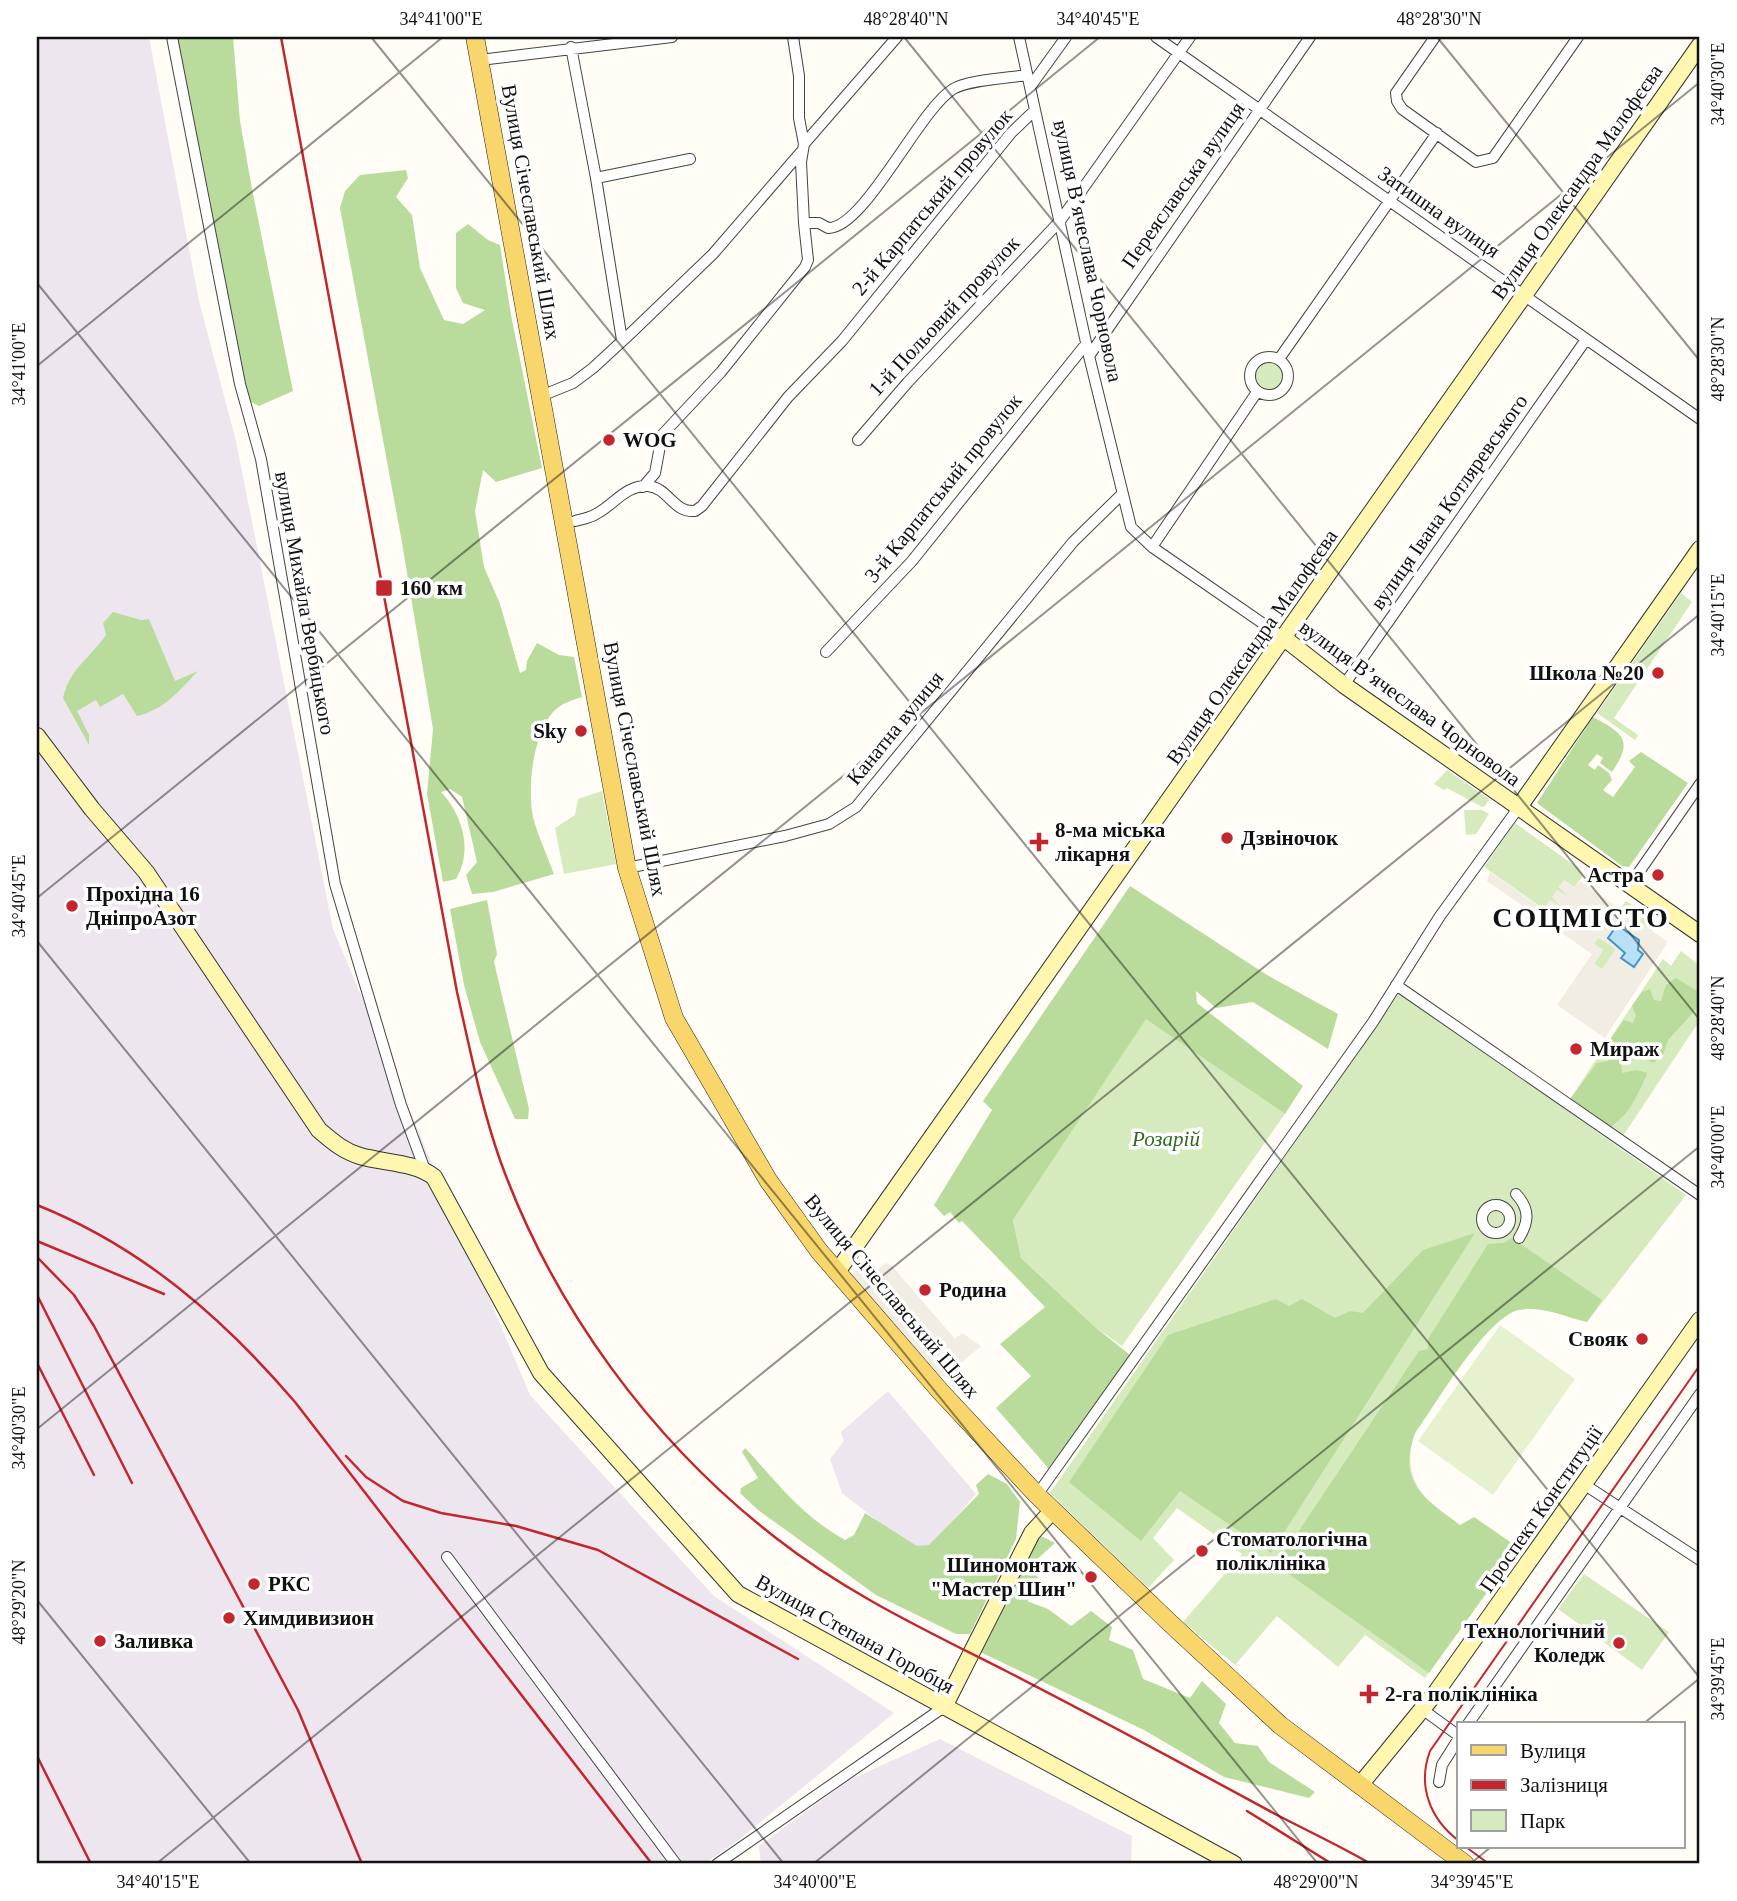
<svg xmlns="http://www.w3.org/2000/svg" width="1737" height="1901" font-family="'Times New Roman',serif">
	<rect width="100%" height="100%" fill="#fffdf5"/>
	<!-- industrial -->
	<path fill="#eee6ef" d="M 37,37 L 149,37 L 199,301 L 236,441 L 333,929 L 530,1395 L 714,1596 L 894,1713 L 736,1842 L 704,1864 L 37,1864 Z
		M 888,1391 L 976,1494 L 922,1556 L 842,1493 L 830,1459 L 844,1441 L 841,1432 Z
		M 940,1739 L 1132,1836 L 1131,1864 L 761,1864 L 759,1846 L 849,1780 Z"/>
	<!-- green -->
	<path fill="#d5ebbd" d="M1255 376a14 14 0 1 1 28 0a14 14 0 1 1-28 0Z
		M 1681,593 L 1692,602 L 1614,718 L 1638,735 L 1635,740 L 1597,713 Z
		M 1447,770 L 1489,799 L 1485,806 L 1482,807 L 1447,788 L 1444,790 L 1434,784 Z
		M 602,791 L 616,864 L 564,874 L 555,828 L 575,815 L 578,799 Z
		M 1464,810 L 1482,810 L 1489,814 L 1476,834 L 1466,835 Z
		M 1515,823 L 1578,868 L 1583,876 L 1574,887 L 1564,880 L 1559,887 L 1569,894 L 1568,897 L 1557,890 L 1563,905 L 1561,907 L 1550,900 L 1555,917 L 1484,867 Z
		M 1626,901 L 1658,923 L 1652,931 L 1620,909 Z
		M 1598,937 L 1616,949 L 1602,970 L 1594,964 L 1603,950 L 1594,944 Z
		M 1681,951 L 1700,966 L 1700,1020 L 1621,1139 L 1568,1102 L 1663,959 L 1671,966 Z
		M 1400,992 L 1686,1195 L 1587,1322 C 1566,1317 1540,1305 1518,1310 C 1485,1319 1436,1404 1415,1433 C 1391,1499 1462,1526 1509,1554 L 1425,1678 L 1365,1635 L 1338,1667 L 1277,1616 L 1235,1665 L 1183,1622 L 1242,1554 L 1177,1508 L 1153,1538 L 1174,1560 L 1148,1588 L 1050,1493 Z
		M 1146,1018 L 1285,1114 L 1122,1346 L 1095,1327 L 1021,1258 L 1013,1220 Z
		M 1584,1574 L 1669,1632 L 1642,1670 L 1558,1609 Z"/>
	<!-- forest -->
	<path fill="#b9dc9c" d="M 175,37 L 233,37 L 240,121 L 252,189 L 293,391 L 259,406 L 249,401 L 242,381 Z
		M 406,170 L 408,178 L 396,197 L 412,215 L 420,268 L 444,320 L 463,324 L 485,310 L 463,303 L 456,288 L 456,233 L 468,224 L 488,240 L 500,245 L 511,315 L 542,468 L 496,482 L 483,470 L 475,511 L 484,567 L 500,604 L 520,673 L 526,670 L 527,661 L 537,643 L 559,655 L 574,657 L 582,697 C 572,700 560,704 553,712 C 533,735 527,788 533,817 C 538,836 547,855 554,874 L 493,892 L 472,894 L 466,875 L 477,862 L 462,797 L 450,789 L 441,792 C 463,815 473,851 456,879 L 443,882 L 427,794 L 433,729 L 401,537 L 340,208 L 345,191 L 360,175 Z
		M 113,612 L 141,620 L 149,619 L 175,681 L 198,671 C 179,691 164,710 137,716 L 123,694 L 100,707 L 96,700 L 77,711 L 89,735 L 89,745 L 63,698 C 70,668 90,658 106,635 L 103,623 Z
		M 1593,717 C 1625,734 1633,741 1612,772 L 1600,763 L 1603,758 L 1597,754 L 1588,765 L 1595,770 L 1598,765 L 1609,773 L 1612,780 L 1603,790 L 1613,797 L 1635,767 L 1629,761 L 1641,752 L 1688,783 L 1629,867 L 1622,866 L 1537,803 Z
		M 1130,886 L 1267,975 L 1338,1014 L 1328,1049 L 1253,1002 L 1216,1008 L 1196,991 L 1197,1003 L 1303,1086 L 1285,1114 L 1146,1019 L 1013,1220 L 1021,1258 L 1095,1327 L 1130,1355 L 1049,1469 L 996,1408 L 1031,1376 L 1000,1344 L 1045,1307 L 962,1221 L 959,1223 L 950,1212 L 944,1216 L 934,1205 L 992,1110 L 983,1101 Z
		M 487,900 L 497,954 L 494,962 L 529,1109 L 528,1119 L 515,1119 L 480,1042 L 464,985 L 450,909 Z
		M 1676,978 L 1699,992 L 1699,1006 L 1668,1040 L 1663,1055 L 1653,1063 L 1633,1051 L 1621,1055 L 1622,1073 L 1637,1070 L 1647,1073 C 1647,1076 1632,1106 1629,1109 C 1624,1117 1615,1122 1609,1130 L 1568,1102 L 1597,1063 L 1608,1061 L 1610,1040 L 1624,1020 L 1633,1023 L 1636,1016 L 1632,1006 L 1642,992 L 1650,989 L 1654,1000 L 1661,1001 L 1666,985 Z
		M 1475,1233 L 1271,1553 L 1180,1491 L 1141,1541 L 1069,1482 L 1168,1335 L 1276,1299 L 1289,1306 L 1302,1299 L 1335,1318 L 1350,1311 L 1363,1313 L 1423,1250 Z
		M 1512,1238 L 1602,1300 L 1587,1322 C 1566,1317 1540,1305 1518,1310 C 1485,1319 1436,1404 1415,1433 C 1397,1483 1424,1498 1460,1525 L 1474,1517 L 1519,1548 L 1429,1673 L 1276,1565 L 1419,1351 L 1428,1349 L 1428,1339 L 1488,1244 L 1504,1243 Z
		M 745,1448 C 780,1485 799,1514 845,1540 L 854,1535 L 865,1513 L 917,1546 L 929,1545 L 979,1494 L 976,1485 L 988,1474 L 1007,1484 L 1020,1502 L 1016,1539 L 970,1634 L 956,1634 L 876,1595 L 758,1510 L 740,1493 L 741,1488 L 758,1478 L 742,1452 Z
		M 1039,1535 L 1055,1543 L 1034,1562 L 1031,1570 L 1048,1589 L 1027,1601 L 1048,1609 L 1071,1626 L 1091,1611 L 1112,1627 L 1109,1640 L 1133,1650 L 1143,1679 L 1190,1698 L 1202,1681 L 1226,1704 L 1219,1723 L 1235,1743 L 1258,1746 L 1269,1762 L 1315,1792 L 1309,1798 L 1224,1777 L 1144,1730 L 978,1651 Z"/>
	<!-- pitch -->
	<path fill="#e6f2cf" d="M 1500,1325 L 1575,1379 L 1493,1495 L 1418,1441 Z"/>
	<!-- plaza -->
	<path fill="#f1ede2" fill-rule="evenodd" d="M 1490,872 L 1554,917 L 1556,914 L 1545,907 L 1550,900 L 1561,907 L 1552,897 L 1557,890 L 1568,897 L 1559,887 L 1564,880 L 1574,887 L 1580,881 L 1668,942 L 1605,1038 L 1557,1005 L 1592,954 L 1487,881 ZM 1599,937 L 1616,949 L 1602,969 L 1594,964 L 1603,950 L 1594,944 Z
		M 886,1263 L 892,1266 L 955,1339 L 962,1333 L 981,1346 L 946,1376 L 940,1376 L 851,1276 L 860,1266 L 872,1273 Z"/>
	<!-- water -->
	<path fill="#b9e0f7" stroke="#3f96cf" stroke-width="2" d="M 1617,925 L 1639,940 L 1638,950 L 1643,954 L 1634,967 L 1621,958 L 1625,953 L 1608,938 Z"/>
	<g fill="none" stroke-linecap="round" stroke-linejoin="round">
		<defs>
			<path id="street" d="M 172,37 L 240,384 L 261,459 L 335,884 L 401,1105 L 425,1170
				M 793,37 L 799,76 L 799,118 L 804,144 L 801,162 L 804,223
				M 1019,37 L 1089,356 L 1131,527 L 1152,547 L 1284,638
				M 1156,37 L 1700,419
				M 1435,37 L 1396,93 L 1397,101 L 1402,109 L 1476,162 L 1493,158 L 1578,37
				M 571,47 L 596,178 L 690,159
				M 480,60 L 672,37
				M 1030,87 L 1066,37
				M 804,144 L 897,37
				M 596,178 L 622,340
				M 1089,356 L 1310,37
				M1250 376a19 19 0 1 1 38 0a19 19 0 1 1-38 0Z
				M 1279,359 L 1437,133
				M 541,396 L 573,383 L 593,368 L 632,332 L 713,254 L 801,152
				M 858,440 L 908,382 L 1060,221 L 1190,37
				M 643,487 L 655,473 L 662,435 L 721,372 L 805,267 L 808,260 L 804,223 L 819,223 L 828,228 C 864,229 919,110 953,89 C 968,80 1008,78 1027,75
				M 575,521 C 582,519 590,518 596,514 C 614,505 625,485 648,486 C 669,488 673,513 695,511 L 702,506 L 788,397 L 842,341 L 1011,133 L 1035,110
				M 1152,547 L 1257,392
				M 826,652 L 912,561 L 1086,344
				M 1344,685 L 1585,341
				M 627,868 L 785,836 L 829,824 L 856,807 L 1073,542 L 1121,495
				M 1630,885 L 1700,784
				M 1396,985 L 1700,1195
				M 1516,1194 C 1530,1209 1529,1222 1519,1238
				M1482 1219a14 14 0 1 1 28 0a14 14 0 1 1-28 0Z
				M 1585,1485 L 1700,1560
				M 1037,1495 L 1373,1022 L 1440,916 L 1519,807
				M 447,1557 L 676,1864
				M 1422,1709 L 1459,1736
				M 1468,1724 L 1700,1394
				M 1439,1782 L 1442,1765 L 1459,1738
				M 717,1864 L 944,1707"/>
			<path id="secondary" d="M 1284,638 L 1344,685 L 1700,934
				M 37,736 L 92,809 L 146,872 L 319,1130 C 332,1141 343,1151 360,1156 C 384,1163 415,1162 434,1177 L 541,1373 L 738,1594 L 1234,1864
				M 1519,807 L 1700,549
				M 837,1272 L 1700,45
				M 944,1707 L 1032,1533 L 1053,1510
				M 1360,1785 L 1437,1691 L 1700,1320"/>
			<path id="primary" d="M 475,37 L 627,868 L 674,1018 L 768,1180 L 819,1251 L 940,1391 L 1037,1495 L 1170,1623 L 1280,1725 L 1465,1864"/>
		</defs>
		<!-- street casing -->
		<use href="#street" stroke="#444" stroke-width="12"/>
		<!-- secondary casing -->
		<use href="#secondary" stroke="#333" stroke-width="18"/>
		<!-- primary casing -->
		<use href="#primary" stroke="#222" stroke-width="19"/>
		<!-- street -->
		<use href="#street" stroke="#fff" stroke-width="10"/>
		<!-- secondary -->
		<use href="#secondary" stroke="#fff6b0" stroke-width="16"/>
		<!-- primary -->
		<use href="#primary" stroke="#f9d66b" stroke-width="18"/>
		<!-- tram -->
		<path stroke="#c4262e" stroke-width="2" d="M 1459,1841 C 1430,1819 1417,1786 1430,1751 L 1700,1365
			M 1466,1847 L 1489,1864"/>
		<!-- rail -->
		<path stroke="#c4262e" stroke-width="2.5" d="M 281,37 L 457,992 C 470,1049 481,1106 500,1160 C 553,1307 652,1442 776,1538 C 846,1593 927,1631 1006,1671 C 1097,1718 1187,1766 1277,1815 C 1308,1831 1340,1846 1371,1864
			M 37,1205 C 142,1247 223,1318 295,1402 L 652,1864
			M 37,1241 L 164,1294
			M 37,1257 L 74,1295 L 94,1326 L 298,1710 L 362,1864
			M 37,1295 L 132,1483
			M 37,1363 L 94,1475
			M 346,1456 L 366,1477 L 403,1501 L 441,1513 L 516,1526 L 598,1550 L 798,1659
			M 37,1756 L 91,1864
			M 1247,1811 L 1332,1864"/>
	</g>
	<!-- ticks -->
	<path fill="none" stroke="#111" stroke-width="2" stroke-opacity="0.45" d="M 371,37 L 1700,1678M 904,37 L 1700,1020M 1437,37 L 1700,361M 37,283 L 1318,1864M 37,366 L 443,37M 37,898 L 1100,37M 37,941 L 784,1864M 37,1429 L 1700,82M 37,1600 L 251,1864M 1643,1724 L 1700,1678M 156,1864 L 1700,614M 813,1864 L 1700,1146M 1470,1864 L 1491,1847"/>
	<!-- markers -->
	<g fill="#c4262e" stroke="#fff" stroke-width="2.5">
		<circle cx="609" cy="440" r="7"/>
		<rect x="375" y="579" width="18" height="18" rx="3.5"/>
		<circle cx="1658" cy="673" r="7"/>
		<circle cx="581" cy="731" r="7"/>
		<circle cx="1227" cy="838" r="7"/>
		<path d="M1035.5 831.5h7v7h7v7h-7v7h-7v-7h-7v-7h7z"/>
		<circle cx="1658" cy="875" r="7"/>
		<circle cx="72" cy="906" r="7"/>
		<circle cx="1576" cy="1049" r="7"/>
		<circle cx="925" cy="1290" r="7"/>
		<circle cx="1642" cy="1339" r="7"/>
		<circle cx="1202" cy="1551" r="7"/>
		<circle cx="1091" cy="1577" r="7"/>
		<circle cx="254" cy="1584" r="7"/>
		<circle cx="229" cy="1618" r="7"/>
		<circle cx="100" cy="1641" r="7"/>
		<circle cx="1619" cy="1643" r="7"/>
		<path d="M1365.5 1683.5h7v7h7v7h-7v7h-7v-7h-7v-7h7z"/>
	</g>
	<g text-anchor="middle" stroke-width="7" stroke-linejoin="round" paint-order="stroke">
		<!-- street labels -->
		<g font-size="21" fill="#111" stroke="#fff">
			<text transform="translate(1577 182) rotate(-55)" y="7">Вулиця Олександра Малофєєва</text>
			<text transform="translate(1183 185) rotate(-55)" y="7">Переяславська вулиця</text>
			<text transform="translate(932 202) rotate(-50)" y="7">2-й Карпатський провулок</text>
			<text transform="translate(531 212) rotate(80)" y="7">Вулиця Січеславський Шлях</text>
			<text transform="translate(1439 212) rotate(35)" y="7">Затишна вулиця</text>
			<text transform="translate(1088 251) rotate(78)" y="7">вулиця Вʼячеслава Чорновола</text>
			<text transform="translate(944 316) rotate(-47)" y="7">1-й Польовий провулок</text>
			<text transform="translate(943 488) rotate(-51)" y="7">3-й Карпатський провулок</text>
			<text transform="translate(1449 502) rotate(-55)" y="7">вулиця Івана Котляревського</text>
			<text transform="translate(305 603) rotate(80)" y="7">вулиця Михайла Вербицького</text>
			<text transform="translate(1252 647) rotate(-55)" y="7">Вулиця Олександра Малофєєва</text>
			<text transform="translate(1410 703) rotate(36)" y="7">вулиця Вʼячеслава Чорновола</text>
			<text transform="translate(895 728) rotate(-51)" y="7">Канатна вулиця</text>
			<text transform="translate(635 769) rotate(79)" y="7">Вулиця Січеславський Шлях</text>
			<text transform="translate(892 1296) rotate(50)" y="7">Вулиця Січеславський Шлях</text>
			<text transform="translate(1541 1509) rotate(-55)" y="7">Проспект Конституції</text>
			<text transform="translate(855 1634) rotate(29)" y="7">Вулиця Степана Горобця</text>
		</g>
		<!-- poi labels -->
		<g font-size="21" font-weight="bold" fill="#111" stroke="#fff" text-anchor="start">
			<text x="623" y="447">WOG</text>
			<text x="400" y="595">160 км</text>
			<text x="1644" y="680" text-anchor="end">Школа №20</text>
			<text x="567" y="738" text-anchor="end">Sky</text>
			<text x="1055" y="837">8-ма міська<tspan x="1055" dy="24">лікарня</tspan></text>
			<text x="1241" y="845">Дзвіночок</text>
			<text x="1644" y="882" text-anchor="end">Астра</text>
			<text x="86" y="901">Прохідна 16<tspan x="86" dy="24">ДніпроАзот</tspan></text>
			<text x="1590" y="1056">Мираж</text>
			<text x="939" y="1297">Родина</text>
			<text x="1628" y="1346" text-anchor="end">Свояк</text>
			<text x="1216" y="1546">Стоматологічна<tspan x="1216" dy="24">поліклініка</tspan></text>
			<text x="1077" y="1572" text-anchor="end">Шиномонтаж<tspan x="1077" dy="24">"Мастер Шин"</tspan></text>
			<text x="268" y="1591">РКС</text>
			<text x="243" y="1625">Химдивизион</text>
			<text x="1605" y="1638" text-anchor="end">Технологічний<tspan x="1605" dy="24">Коледж</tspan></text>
			<text x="114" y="1648">Заливка</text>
			<text x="1385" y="1701">2-га поліклініка</text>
		</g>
		<!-- park labels -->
		<g font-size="21" font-style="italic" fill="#2f6b1f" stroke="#fff">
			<text x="1166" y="1146">Розарій</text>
		</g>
		<!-- district labels -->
		<g font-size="28" font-weight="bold" letter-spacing="2" fill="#111" stroke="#fff">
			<text x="1581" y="927">СОЦМІСТО</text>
		</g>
	</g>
	<!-- border -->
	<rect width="1737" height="1901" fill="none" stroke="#ffffff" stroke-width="77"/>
	<!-- legend -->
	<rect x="1457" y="1722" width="228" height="126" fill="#ffffff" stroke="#a0a0a0" stroke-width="2"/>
	<rect x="1471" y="1745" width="35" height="10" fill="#f9d66b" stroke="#a0a0a0" stroke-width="2"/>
	<text x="1520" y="1758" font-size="21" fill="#111111">Вулиця</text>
	<rect x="1471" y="1780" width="35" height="10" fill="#c4262e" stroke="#a0a0a0" stroke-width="2"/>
	<text x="1520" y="1792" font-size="21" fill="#111111">Залізниця</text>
	<rect x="1471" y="1810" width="35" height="21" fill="#d5ebbd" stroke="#a0a0a0" stroke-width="2"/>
	<text x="1520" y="1828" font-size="21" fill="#111111">Парк</text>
	<rect x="38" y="38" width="1660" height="1824" fill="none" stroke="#111" stroke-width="2.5"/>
	<g font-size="18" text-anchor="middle" fill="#111">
		<text x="441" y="25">34°41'00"E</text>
		<text x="906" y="25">48°28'40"N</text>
		<text x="1098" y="25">34°40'45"E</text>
		<text x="1439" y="25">48°28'30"N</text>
		<text transform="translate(1718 84) rotate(-90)" y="6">34°40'30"E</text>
		<text transform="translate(1718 359) rotate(-90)" y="6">48°28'30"N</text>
		<text transform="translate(19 364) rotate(-90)" y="6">34°41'00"E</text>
		<text transform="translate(1718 615) rotate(-90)" y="6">34°40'15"E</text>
		<text transform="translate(19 896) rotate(-90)" y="6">34°40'45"E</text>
		<text transform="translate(1718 1018) rotate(-90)" y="6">48°28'40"N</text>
		<text transform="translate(1718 1147) rotate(-90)" y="6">34°40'00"E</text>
		<text transform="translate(19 1428) rotate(-90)" y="6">34°40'30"E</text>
		<text transform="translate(19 1602) rotate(-90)" y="6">48°29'20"N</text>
		<text transform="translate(1718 1679) rotate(-90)" y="6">34°39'45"E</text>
		<text x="158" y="1888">34°40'15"E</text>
		<text x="815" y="1888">34°40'00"E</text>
		<text x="1316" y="1888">48°29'00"N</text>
		<text x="1472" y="1888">34°39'45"E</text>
	</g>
</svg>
